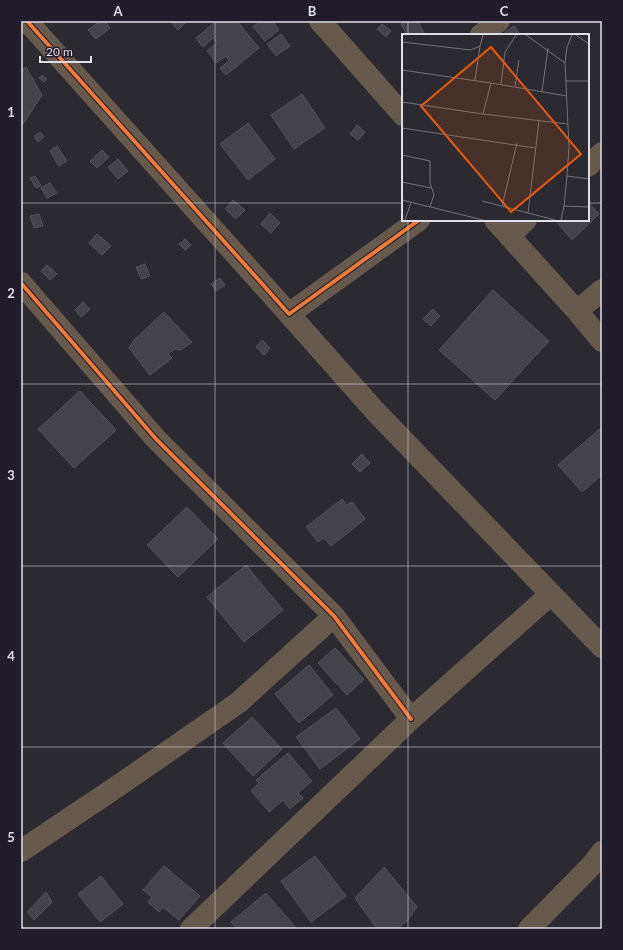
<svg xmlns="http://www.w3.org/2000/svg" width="623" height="950" font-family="Lato,sans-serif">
	<rect width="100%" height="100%" fill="#2b2a30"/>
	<!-- building -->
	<path fill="#444349" stroke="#545359" d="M 100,21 L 105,21 L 110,28 L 96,39 L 88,30 Z
		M 170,21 L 187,21 L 178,30 Z
		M 216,21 L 237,21 L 259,48 L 226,75 L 220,68 L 229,61 L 226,56 L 216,63 L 207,51 L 217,43 L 213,38 L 203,47 L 196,38 Z
		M 260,21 L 273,21 L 279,30 L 265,41 L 253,27 Z
		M 406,21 L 418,21 L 425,35 L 407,35 L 401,24 Z
		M 382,24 L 391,31 L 386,37 L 377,29 Z
		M 514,26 L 520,34 L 518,35 L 507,35 L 505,32 Z
		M 281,34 L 290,46 L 276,56 L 267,44 Z
		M 26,67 L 42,95 L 21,127 L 21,71 Z
		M 42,75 L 47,79 L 44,82 L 39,78 Z
		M 302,94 L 325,128 L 294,149 L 271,115 Z
		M 248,123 L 275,159 L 248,180 L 220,144 Z
		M 357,125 L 365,132 L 358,140 L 350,134 Z
		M 40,132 L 44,137 L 38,142 L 34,136 Z
		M 57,146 L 67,161 L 59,166 L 50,151 Z
		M 102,150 L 109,157 L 97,168 L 90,161 Z
		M 118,159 L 128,171 L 118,179 L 108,167 Z
		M 35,176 L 41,186 L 36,188 L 30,178 Z
		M 50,183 L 57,193 L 47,198 L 41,188 Z
		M 233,200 L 245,210 L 236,219 L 225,209 Z
		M 588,202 L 599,214 L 572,240 L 555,220 L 588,220 Z
		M 270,213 L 280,223 L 271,233 L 261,224 Z
		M 39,214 L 43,226 L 34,228 L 30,216 Z
		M 97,234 L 111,246 L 102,255 L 89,243 Z
		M 185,239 L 191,245 L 185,250 L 179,244 Z
		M 145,264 L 150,276 L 141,279 L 136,267 Z
		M 47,265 L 57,274 L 50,280 L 41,271 Z
		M 220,278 L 225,285 L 216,291 L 211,284 Z
		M 493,290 L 549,341 L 495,400 L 439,350 Z
		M 83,302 L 90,309 L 81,317 L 75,310 Z
		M 433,309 L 440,316 L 431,326 L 423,319 Z
		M 164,312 L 192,342 L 181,350 L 175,349 L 168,354 L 172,358 L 150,375 L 129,348 L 134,340 Z
		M 262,340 L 270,348 L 264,355 L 256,347 Z
		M 80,391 L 116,430 L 74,468 L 38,429 Z
		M 602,427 L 602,475 L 582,492 L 558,465 Z
		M 362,454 L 370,463 L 360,472 L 352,464 Z
		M 342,499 L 347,505 L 352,502 L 365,519 L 331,546 L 324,538 L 318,542 L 306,527 Z
		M 187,507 L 218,539 L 178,577 L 147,545 Z
		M 246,565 L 283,610 L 244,642 L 207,597 Z
		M 335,648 L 364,679 L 347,695 L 318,663 Z
		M 309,665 L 333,695 L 299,723 L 275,694 Z
		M 336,708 L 360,739 L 320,769 L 296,737 Z
		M 252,717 L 282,749 L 253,776 L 223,743 Z
		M 288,753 L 312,781 L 298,793 L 303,798 L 290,809 L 283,800 L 269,812 L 251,791 L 259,783 L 256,780 Z
		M 315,856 L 346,896 L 311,922 L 281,881 Z
		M 164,866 L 200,896 L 179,920 L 163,907 L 159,912 L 148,902 L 152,897 L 143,890 Z
		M 384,867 L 417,907 L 407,921 L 397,929 L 377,929 L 355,898 Z
		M 101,876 L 123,904 L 100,922 L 78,894 Z
		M 46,892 L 52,902 L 34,920 L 27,912 Z
		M 266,893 L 297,929 L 237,929 L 231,922 Z"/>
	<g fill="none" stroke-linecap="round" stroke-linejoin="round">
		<!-- minor -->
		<path stroke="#66594d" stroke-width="22" d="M 27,21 L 289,314 L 419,220
			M 320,21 L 403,115
			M 481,35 L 499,21
			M 588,166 L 602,153
			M 495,220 L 577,311 L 602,341
			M 509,236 L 526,220
			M 21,283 L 156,439 L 334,616 L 411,719
			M 577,311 L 602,290
			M 289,314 L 375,411 L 602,647
			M 21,851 L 115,788 L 238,703 L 334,616
			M 191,929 L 411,719 L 551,594
			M 529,929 L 591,866 L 602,852"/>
		<defs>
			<path id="cycleway" d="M 27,21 L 289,314 L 419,220
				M 21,283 L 156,439 L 334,616 L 411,719"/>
		</defs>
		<!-- cycleway casing -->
		<use href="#cycleway" stroke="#211c2a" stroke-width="6"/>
		<!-- cycleway -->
		<use href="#cycleway" stroke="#f17a3a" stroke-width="4"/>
	</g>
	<!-- grid -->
	<path fill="none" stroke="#e0dee7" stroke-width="1" stroke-opacity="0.55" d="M 215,21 L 215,929M 408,21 L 408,35M 21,203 L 403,203M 588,203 L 602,203M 408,220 L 408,929M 21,384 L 602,384M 21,566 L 602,566M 21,747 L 602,747"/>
	<!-- overview -->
	<g transform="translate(402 34)">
		<rect width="187" height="187" fill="#2b2a30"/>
		<path fill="none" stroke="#737279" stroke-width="1" d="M 124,1 L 163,29M 174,1 L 187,10M 0,8 L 69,16 L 78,12 L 81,1M 0,36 L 89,49 L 81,80 L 0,68M 73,46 L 78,12M 164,47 L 187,47M 89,49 L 165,62M 99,50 L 103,18 L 114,1M 113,52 L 117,26M 140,57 L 146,14M 81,80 L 166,90M 0,94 L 133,114M 0,121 L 28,127 L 28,149 L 32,161 L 28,173M 165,142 L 167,113 L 163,29 L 165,13 L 170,1M 0,148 L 29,154M 0,166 L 81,186M 80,167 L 153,186M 100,172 L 115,109M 162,172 L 165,142 L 187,145M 126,179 L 137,87M 3,186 L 9,168M 159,186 L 162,172 L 187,173"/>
		<path fill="#e8590c" fill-opacity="0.15" stroke="#e8590c" stroke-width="2" d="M 89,13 L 179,120 L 109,178 L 19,72 Z"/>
		<rect width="187" height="187" fill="none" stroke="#e0dee7" stroke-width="2"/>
	</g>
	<!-- border -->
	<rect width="623" height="950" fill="none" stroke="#211c2a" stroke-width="44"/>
	<!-- scale -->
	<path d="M40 56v6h51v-6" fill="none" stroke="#e0dee7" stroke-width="2"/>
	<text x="46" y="56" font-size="12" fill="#e0dee7" stroke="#211c2a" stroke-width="3" paint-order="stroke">20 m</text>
	<rect x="22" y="22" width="579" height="906" fill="none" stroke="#e0dee7" stroke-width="1.5"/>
	<g font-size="13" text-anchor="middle" font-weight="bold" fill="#e0dee7">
		<text x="118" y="16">A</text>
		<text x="312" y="16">B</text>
		<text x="504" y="16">C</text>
		<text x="11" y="117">1</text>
		<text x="11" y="298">2</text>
		<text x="11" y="480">3</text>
		<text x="11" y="661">4</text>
		<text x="11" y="842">5</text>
	</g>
</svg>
